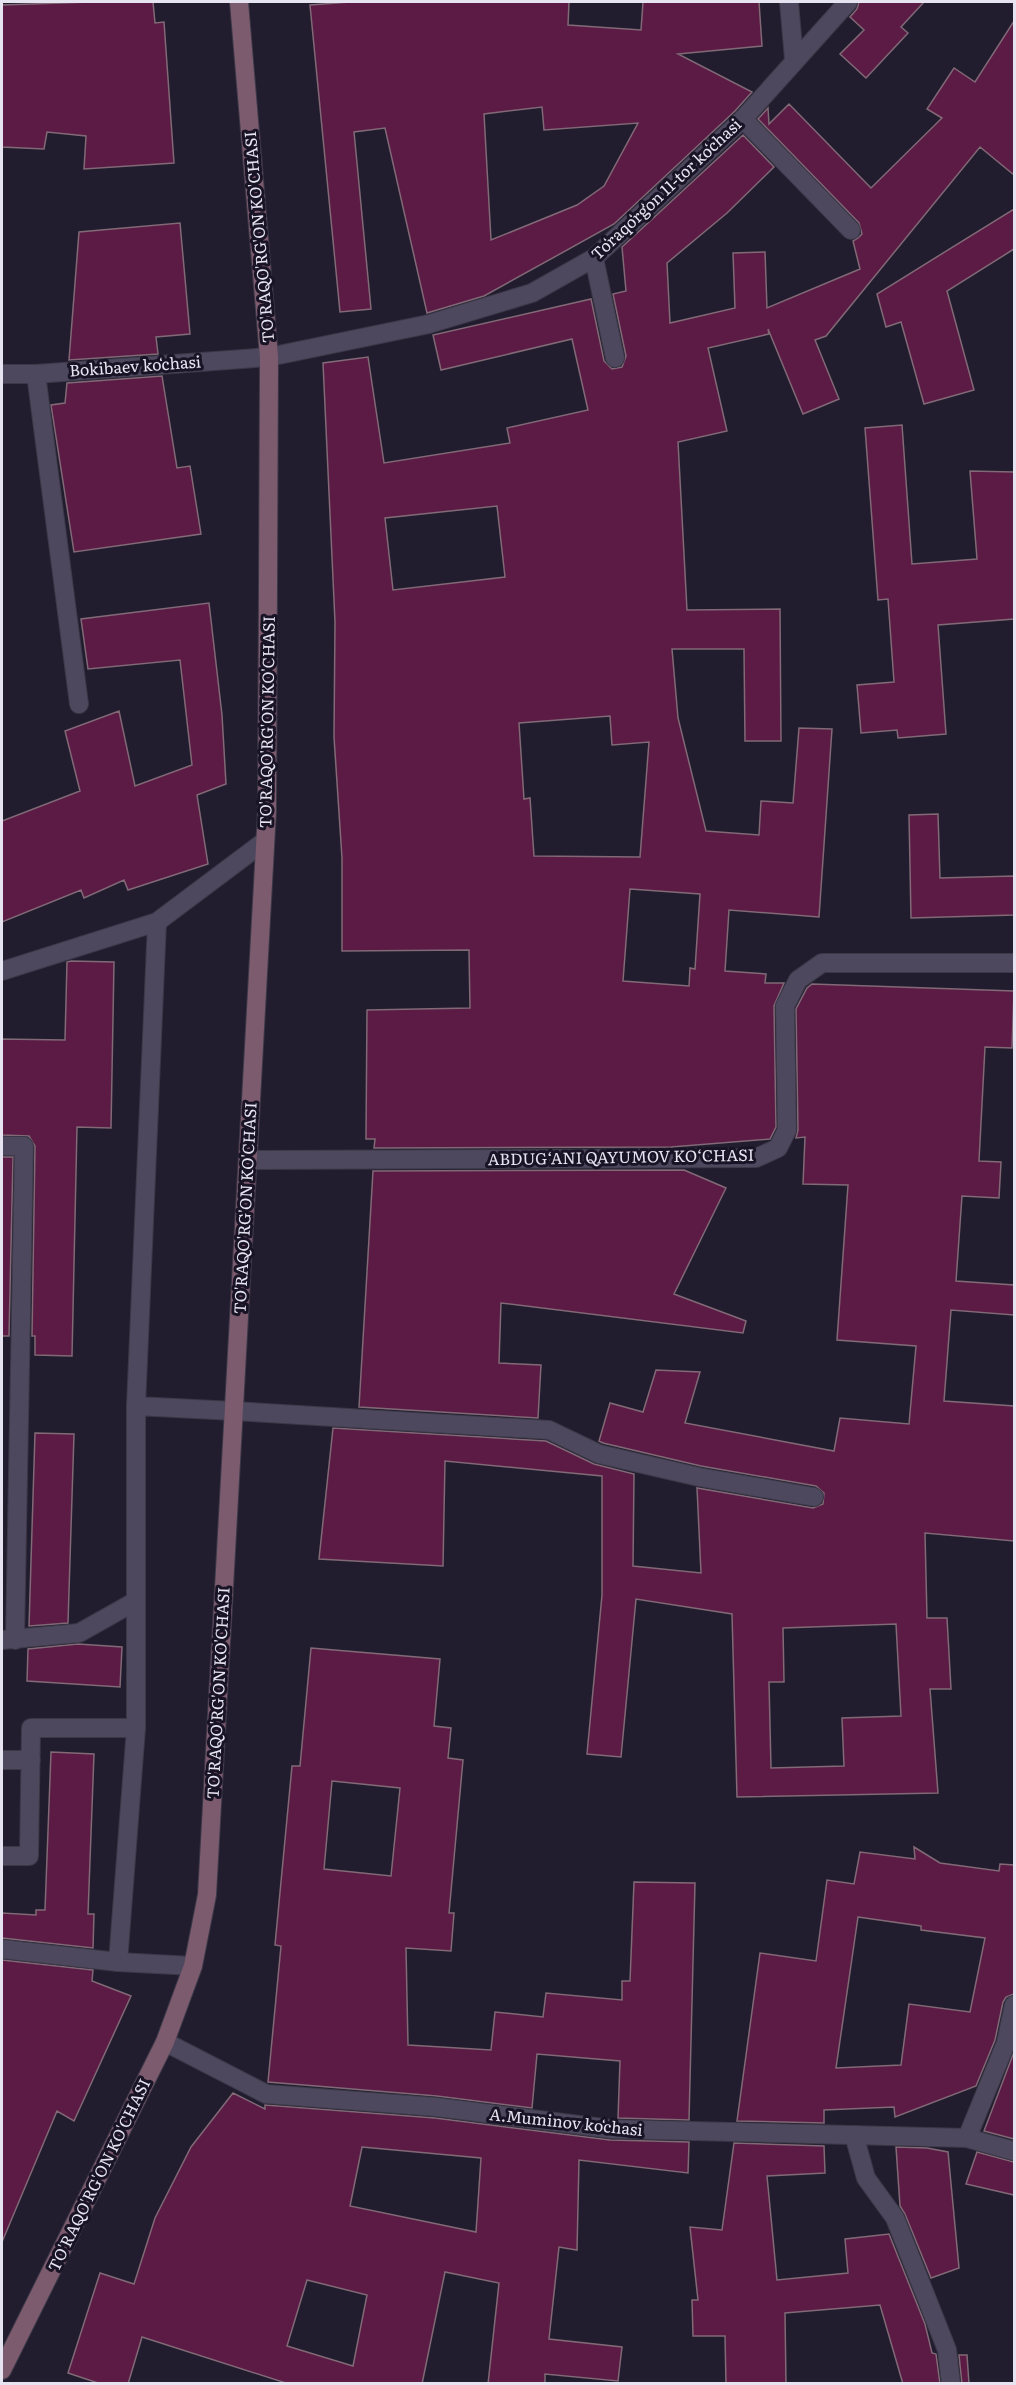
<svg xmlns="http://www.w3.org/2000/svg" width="1016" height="2385" font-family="Literata,serif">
	<rect width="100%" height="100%" fill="#211d2f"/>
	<!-- building -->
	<path fill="#5b1b45" stroke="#816976" stroke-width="1.5" fill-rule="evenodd" d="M 91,2 L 153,2 L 155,23 L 164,22 L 174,163 L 84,169 L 86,136 L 47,132 L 44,149 L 2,147 L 2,5 Z
		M 350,2 L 569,2 L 568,25 L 641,30 L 643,2 L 759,2 L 762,46 L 678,54 L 752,92 L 735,111 L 614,224 L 484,296 L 427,313 L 385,128 L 354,132 L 371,309 L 340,312 L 310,5 ZM 542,107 L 544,130 L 638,123 L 604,186 L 577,205 L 491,240 L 484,114 Z
		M 859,2 L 924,2 L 901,27 L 908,33 L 866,78 L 840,54 L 864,30 L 850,17 L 857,9 Z
		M 1014,21 L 1014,175 L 980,147 L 826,336 L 815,340 L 839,399 L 803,414 L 768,329 L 769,334 L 708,348 L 727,431 L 678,442 L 687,610 L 780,609 L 781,741 L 745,741 L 744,649 L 672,649 L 678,718 L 706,831 L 759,835 L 761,801 L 793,803 L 799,728 L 832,729 L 819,917 L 729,910 L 725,971 L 766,974 L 765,983 L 784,983 L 774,1006 L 776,1127 L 770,1139 L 671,1147 L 374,1148 L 375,1139 L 366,1139 L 367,1010 L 470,1008 L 469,950 L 342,951 L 342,858 L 334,737 L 335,622 L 323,363 L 368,357 L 384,463 L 510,443 L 507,428 L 588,410 L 572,339 L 441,370 L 433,335 L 591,299 L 604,361 L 612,369 L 622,367 L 626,356 L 613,294 L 626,291 L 622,247 L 743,135 L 774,167 L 727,213 L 667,263 L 670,323 L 735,308 L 733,253 L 765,252 L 767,308 L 860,269 L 853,241 L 858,238 L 862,234 L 859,223 L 758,119 L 768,108 L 769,124 L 789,104 L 871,188 L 942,118 L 927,109 L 954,68 L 975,82 ZM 497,506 L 505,577 L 393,590 L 385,518 ZM 610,716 L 612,745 L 649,742 L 640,857 L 534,856 L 530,798 L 524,799 L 519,723 ZM 630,889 L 700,894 L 695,969 L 690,968 L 689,986 L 623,981 Z
		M 1014,209 L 1014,249 L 947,291 L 974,390 L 924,404 L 901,322 L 886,327 L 877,294 Z
		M 180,223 L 190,334 L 156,337 L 158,354 L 69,360 L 79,232 Z
		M 162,376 L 177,468 L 190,466 L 201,534 L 74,552 L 51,405 L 65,403 L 67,383 Z
		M 902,425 L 912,564 L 977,559 L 970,471 L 1014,472 L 1014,619 L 938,625 L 946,734 L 898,738 L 897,730 L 861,733 L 857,685 L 894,682 L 888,599 L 878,600 L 865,428 Z
		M 209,603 L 222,715 L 226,784 L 197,795 L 208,864 L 128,890 L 124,880 L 84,898 L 81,890 L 2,922 L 2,821 L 80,791 L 65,731 L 119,711 L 135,786 L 192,765 L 180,660 L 88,669 L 81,619 Z
		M 938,814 L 940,878 L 1014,876 L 1014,915 L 911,918 L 909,815 Z
		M 71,961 L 114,962 L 111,1128 L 77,1127 L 72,1356 L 35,1355 L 35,1336 L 32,1336 L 35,1146 L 29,1136 L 2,1135 L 2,1039 L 65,1040 L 67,962 Z
		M 812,984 L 1014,991 L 1012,1048 L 985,1047 L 979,1161 L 1001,1162 L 999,1198 L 962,1196 L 956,1281 L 1014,1285 L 1014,1315 L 951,1310 L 944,1401 L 1014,1406 L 1014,1541 L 925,1533 L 927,1618 L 947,1618 L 951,1689 L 930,1689 L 938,1793 L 737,1797 L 732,1614 L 636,1599 L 621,1757 L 587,1754 L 602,1595 L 602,1476 L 445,1461 L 443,1566 L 319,1559 L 333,1428 L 546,1441 L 594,1464 L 634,1474 L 633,1566 L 701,1573 L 697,1488 L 813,1508 L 823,1504 L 824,1493 L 816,1486 L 701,1466 L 603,1443 L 599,1441 L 610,1403 L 643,1412 L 656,1370 L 700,1372 L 685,1423 L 834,1451 L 840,1418 L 909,1424 L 916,1346 L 837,1340 L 848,1185 L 803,1184 L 805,1137 L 796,1138 L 798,1130 L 796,1009 L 807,988 ZM 896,1624 L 901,1716 L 842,1718 L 844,1766 L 771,1768 L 769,1682 L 784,1682 L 783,1628 Z
		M 2,1157 L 13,1157 L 9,1336 L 2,1336 Z
		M 684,1170 L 726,1188 L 674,1294 L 746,1321 L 743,1333 L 501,1303 L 499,1363 L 541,1365 L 538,1418 L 359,1407 L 373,1171 Z
		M 35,1433 L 74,1434 L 68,1623 L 29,1626 Z
		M 78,1644 L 122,1647 L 120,1687 L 27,1681 L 28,1649 Z
		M 311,1648 L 440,1659 L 434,1726 L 451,1728 L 448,1758 L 463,1760 L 449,1913 L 454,1913 L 451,1951 L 406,1948 L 408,2045 L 491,2050 L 495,2012 L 543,2017 L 546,1993 L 622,2000 L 622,1981 L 630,1981 L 634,1882 L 695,1883 L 689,2120 L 618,2118 L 620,2061 L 537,2054 L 532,2108 L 437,2096 L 268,2082 L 281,1946 L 275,1945 L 292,1766 L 300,1766 ZM 332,1781 L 400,1788 L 391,1876 L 324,1869 Z
		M 51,1752 L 94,1754 L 88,1914 L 94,1914 L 93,1948 L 2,1938 L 2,1913 L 36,1915 L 36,1910 L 45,1910 Z
		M 914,1847 L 940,1863 L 999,1871 L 1000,1864 L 1014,1865 L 1014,1994 L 1006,1997 L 1003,2002 L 995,2040 L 976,2086 L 895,2117 L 894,2107 L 824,2110 L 824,2123 L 737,2121 L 760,1953 L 816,1961 L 827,1880 L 854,1884 L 860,1852 L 915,1859 ZM 858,1917 L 921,1926 L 921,1930 L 985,1938 L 970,2012 L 909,2004 L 901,2065 L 836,2068 Z
		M 2,1960 L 93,1970 L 92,1981 L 131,1996 L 74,2121 L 57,2111 L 2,2242 Z
		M 1014,2052 L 1014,2139 L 984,2131 Z
		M 233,2093 L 265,2109 L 265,2105 L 435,2118 L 610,2140 L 689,2142 L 688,2173 L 579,2160 L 577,2250 L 559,2247 L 549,2339 L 622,2347 L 618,2381 L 545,2374 L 545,2384 L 488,2384 L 499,2283 L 445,2272 L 422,2384 L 289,2384 L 142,2337 L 128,2384 L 101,2384 L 68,2373 L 100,2273 L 134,2284 L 155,2218 L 191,2147 ZM 362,2147 L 481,2158 L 476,2232 L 350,2206 ZM 307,2280 L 367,2295 L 353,2366 L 287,2346 Z
		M 734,2143 L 824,2146 L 825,2173 L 767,2176 L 777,2280 L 848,2273 L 845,2239 L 889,2234 L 925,2324 L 932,2353 L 936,2354 L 940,2384 L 903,2384 L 880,2305 L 785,2313 L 786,2384 L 726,2384 L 725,2336 L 693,2336 L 692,2300 L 698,2300 L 690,2227 L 722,2230 Z
		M 896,2147 L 927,2148 L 948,2152 L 959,2268 L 931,2278 L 905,2214 L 900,2206 Z
		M 977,2152 L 1014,2162 L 1014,2195 L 966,2184 Z
		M 959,2355 L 967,2355 L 969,2384 L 962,2384 Z"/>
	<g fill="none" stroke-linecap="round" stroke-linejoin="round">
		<defs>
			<path id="service" d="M 743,119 L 851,230
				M 594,258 L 615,358
				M 36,374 L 79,704
				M 157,922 L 265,841
				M 2,971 L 157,922 L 136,1406 L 234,1411
				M 2,1146 L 24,1146 L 15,1640
				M 2,1640 L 79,1633 L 136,1601 L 136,1406
				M 2,1760 L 31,1760
				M 2,1856 L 29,1856 L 31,1728 L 136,1728
				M 118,1962 L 136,1728 L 136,1601"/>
			<path id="minor" d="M 789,2 L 794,59
				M 248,1160 L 756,1158 L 778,1148 L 787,1130 L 785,1006 L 798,980 L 822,963 L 1014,963
				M 234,1411 L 549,1430 L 599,1454 L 699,1477 L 814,1497
				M 2,1949 L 118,1962 L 193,1966
				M 854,2135 L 866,2178 L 895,2218 L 947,2350 L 951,2384
				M 967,2138 L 1006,2043 L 1014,2005"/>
			<path id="tertiary" d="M 2,374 L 36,374 L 269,357 L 429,324 L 532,293 L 594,258 L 743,119 L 848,2
				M 165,2042 L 266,2094 L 436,2107 L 611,2129 L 967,2138 L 1014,2151"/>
			<path id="secondary" d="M 2,2370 L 165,2042 L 193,1966 L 207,1895 L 267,811 L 269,357 L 239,2"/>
		</defs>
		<!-- service casing -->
		<use href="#service" stroke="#3b3847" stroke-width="20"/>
		<!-- minor casing -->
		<use href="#minor" stroke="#3b3847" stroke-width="20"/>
		<!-- tertiary casing -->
		<use href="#tertiary" stroke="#3b3847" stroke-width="20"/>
		<!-- secondary casing -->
		<use href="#secondary" stroke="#3b3847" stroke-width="20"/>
		<!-- service -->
		<use href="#service" stroke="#4d485e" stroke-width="18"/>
		<!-- minor -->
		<use href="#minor" stroke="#4d485e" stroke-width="18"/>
		<!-- tertiary -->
		<use href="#tertiary" stroke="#4d485e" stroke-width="18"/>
		<!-- secondary -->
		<use href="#secondary" stroke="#7c5b6e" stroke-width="18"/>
	</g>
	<g text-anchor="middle" stroke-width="6" stroke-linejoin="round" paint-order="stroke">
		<!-- street labels -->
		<g font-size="16" fill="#e7e4f1" stroke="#181325">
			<text transform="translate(666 189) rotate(-43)" y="6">Toʻraqoʻrgʻon 11-tor koʻchasi</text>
			<text transform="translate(259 237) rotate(-95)" y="6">TO'RAQO'RG'ON KO'CHASI</text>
			<text transform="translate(135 366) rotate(-4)" y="6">Bokibaev koʻchasi</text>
			<text transform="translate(267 722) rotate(-89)" y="6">TO'RAQO'RG'ON KO'CHASI</text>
			<text transform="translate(621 1157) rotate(-1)" y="6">ABDUG‘ANI QAYUMOV KO‘CHASI</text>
			<text transform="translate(245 1208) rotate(-87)" y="6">TO'RAQO'RG'ON KO'CHASI</text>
			<text transform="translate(218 1693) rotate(-87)" y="6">TO'RAQO'RG'ON KO'CHASI</text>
			<text transform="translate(566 2122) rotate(6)" y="6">A.Muminov koʻchasi</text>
			<text transform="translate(99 2175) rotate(-64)" y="6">TO'RAQO'RG'ON KO'CHASI</text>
		</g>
	</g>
	<!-- border -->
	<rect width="1016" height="2385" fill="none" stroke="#e7e4f1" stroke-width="6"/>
</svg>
